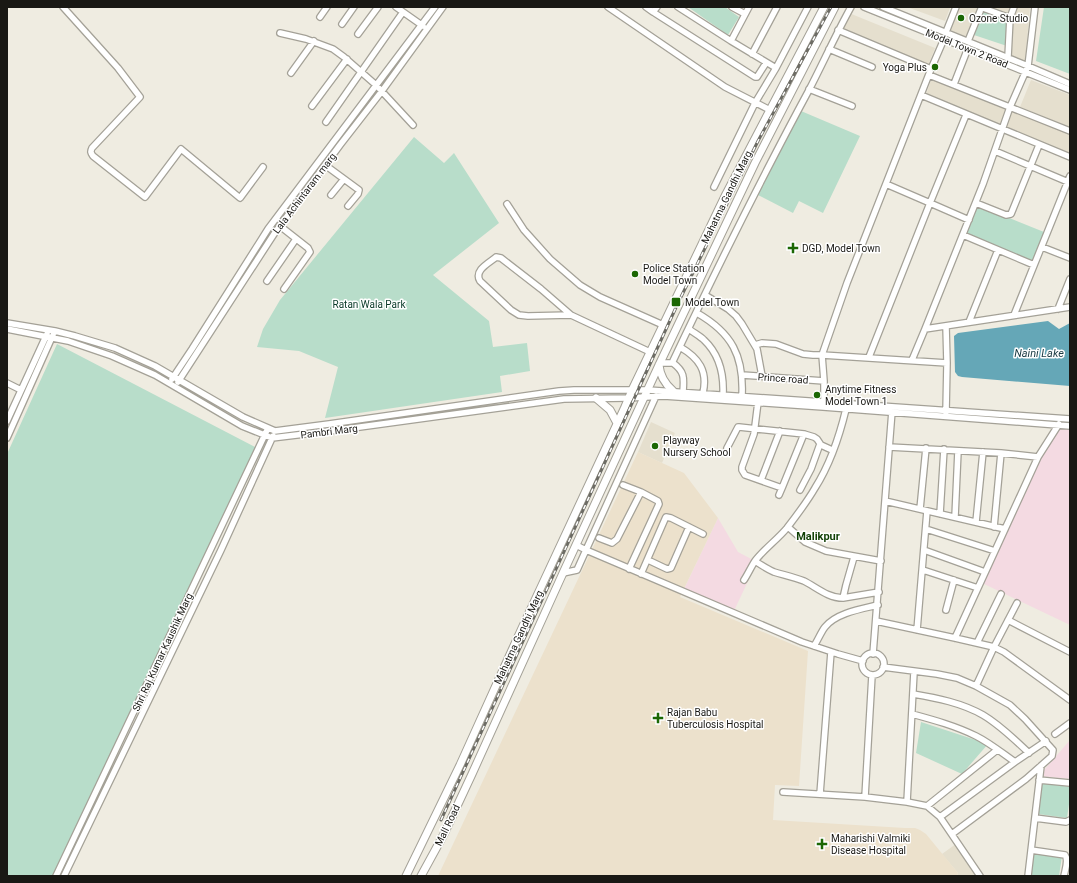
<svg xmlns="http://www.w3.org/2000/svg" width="1077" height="883" font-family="Roboto,sans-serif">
	<rect width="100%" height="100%" fill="#efece1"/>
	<!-- built -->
	<path fill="#e5dfce" d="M 907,7 L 948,7 L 950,8 L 945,21 Z
		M 959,7 L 979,7 L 968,40 L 950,31 Z
		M 985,7 L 1030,7 L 1025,62 L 1009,56 L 1011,17 Z
		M 849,13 L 935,48 L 928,66 L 840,30 Z
		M 932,77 L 1009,108 L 1003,126 L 926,95 Z
		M 1031,80 L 1070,95 L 1070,127 L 1020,107 Z
		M 1012,111 L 1070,133 L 1070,153 L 1005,128 Z
		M 651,422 L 675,433 L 662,463 L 638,452 Z
		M 960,841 L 983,876 L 957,876 L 958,873 L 942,854 Z"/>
	<!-- industrial -->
	<path fill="#f4dae2" d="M 1054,428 L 1070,429 L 1070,625 L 982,583 Z
		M 718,518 L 738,552 L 757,562 L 733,613 L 683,591 Z
		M 1070,740 L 1070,779 L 1039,776 Z"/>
	<!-- medical -->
	<path fill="#ece1cc" d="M 638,452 L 684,473 L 718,518 L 680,597 L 808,651 L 799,786 L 775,785 L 773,820 L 905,828 L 915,828 L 920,830 L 926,834 L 958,873 L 957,876 L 438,876 Z"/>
	<!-- green -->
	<path fill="#b8ddca" d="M 688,7 L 725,7 L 739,17 L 728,35 Z
		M 1044,7 L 1070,7 L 1070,74 L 1036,61 Z
		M 984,11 L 1009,20 L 1007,46 L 974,35 Z
		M 801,111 L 860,136 L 823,213 L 799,201 L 793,213 L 758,195 Z
		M 414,137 L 444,163 L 454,153 L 499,223 L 433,275 L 489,321 L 493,347 L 527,343 L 530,371 L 500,376 L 502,392 L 325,418 L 338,367 L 299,351 L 257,347 L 263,329 L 280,300 Z
		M 977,205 L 1044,232 L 1032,262 L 965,234 Z
		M 57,344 L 259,449 L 54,876 L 7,876 L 7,454 Z
		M 921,722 L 988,744 L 962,774 L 916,753 Z
		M 1042,783 L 1070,787 L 1070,797 L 1067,818 L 1038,814 Z
		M 1034,852 L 1062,856 L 1059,876 L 1030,876 Z"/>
	<!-- water -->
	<path fill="#65a7b7" d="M 1048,321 L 1059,329 L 1070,323 L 1070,386 L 962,377 L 958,376 L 955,372 L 954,336 L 958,333 Z"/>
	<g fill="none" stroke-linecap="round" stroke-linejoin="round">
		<defs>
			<path id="minor" d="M 63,7 L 118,68 L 140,97 L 92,148 C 90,152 91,153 93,156 L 145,197 L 181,149 L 240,198 L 263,167
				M 396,7 L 423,26
				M 608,7 L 725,87 L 770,110
				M 646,7 L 653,12
				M 657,7 L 653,12 L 755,77 L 757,77 L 766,63
				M 678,7 L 731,41
				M 732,7 L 745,14
				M 749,7 L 731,41 L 776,68
				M 864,7 L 1070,90
				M 883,7 L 1028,66 L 1070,84
				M 320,17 L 327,7
				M 342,24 L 354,7
				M 838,30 L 931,69
				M 946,32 L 956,7
				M 280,33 L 306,39 L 333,49 L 344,57 L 376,85 L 413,125
				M 358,34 L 378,7
				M 968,41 L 981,9 L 983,8 L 1010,18
				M 829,49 L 872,67
				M 752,54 L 777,7
				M 1008,57 L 1010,18 L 1014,7
				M 291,73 L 314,41
				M 929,75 L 1070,131
				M 954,84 L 968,48
				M 809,89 L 852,106
				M 921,95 L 1070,157
				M 312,106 L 347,59
				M 966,115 L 930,203 L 969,220
				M 326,122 L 403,12
				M 995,151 L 1068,182
				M 325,165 L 359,190 L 358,194 L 348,206
				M 714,187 L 755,103 L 776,68 L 808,7
				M 331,195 L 344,179
				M 976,203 L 1006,215 L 1011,214 L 1039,145
				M 507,204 L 524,230 L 550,259 L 580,285 L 600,297 L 663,325
				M 280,226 L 308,248 L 310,252 L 284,289
				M 963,235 L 1034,265
				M 1042,247 L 1070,258
				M 267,281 L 296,239
				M 705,295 L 728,309 L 736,316 L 742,324 L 757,349 L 762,376
				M 1058,309 L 1070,279
				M 697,313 C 732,333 744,356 742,396
				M 571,315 L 541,289 L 501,258 L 496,257 L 495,258 C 487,264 474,271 480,281 L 511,310 L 519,315 L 528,316 L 571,315 L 650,352
				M 1014,315 L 1070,176
				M 969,322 L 998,250
				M 7,323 L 55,331 L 75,336 L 115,348 L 155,366 L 243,417 L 275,431 L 329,424 L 559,391 L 574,390 L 648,390 L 1070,419
				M 7,329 L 68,341 L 112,356 L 155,375 L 242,426 L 272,438 L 338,430 L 564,399 L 628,398 L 664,396 L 823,407 L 1070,426
				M 689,329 C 694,333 700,336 704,340 C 720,355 724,375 723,395
				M 925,329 L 983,184 L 1010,107 L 1028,66 L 1035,7
				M 755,345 L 762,343 L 776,344 L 803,354 L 813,355 L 822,355 L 947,363 L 946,326
				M 680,347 C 699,358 708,371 703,393
				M 869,357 L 930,203 L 886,184
				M 912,360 L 925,329 L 1070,307
				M 660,363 L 673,363
				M 742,375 L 824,381
				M 172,379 L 192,349 L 268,229 L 435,7
				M 178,382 L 274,234 L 340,145 L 382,91 L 443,7
				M 7,383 L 21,390
				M 683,392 C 684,378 685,372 673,363 L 673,361 C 716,270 761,179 809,90 C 823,63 836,34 851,7
				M 824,402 L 824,381 L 822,355 L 847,283 L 931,69 L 944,39
				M 946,412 L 947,363
				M 7,421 L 47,334
				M 804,434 L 814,437 L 817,439 L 821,445 L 832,450
				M 7,438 L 53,335
				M 889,447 L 1001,453 L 1038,457
				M 727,448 L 738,427 L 739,427 L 804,434 L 782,488 L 745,475 L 742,470 L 742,467 L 754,434 L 758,402
				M 761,480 L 780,431
				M 623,485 L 641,492 L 658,501 L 659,504 L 629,569
				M 800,490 L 811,469 L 820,444
				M 779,495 L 782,488
				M 885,501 L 1005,529
				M 920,509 L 926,448
				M 940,514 L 944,449
				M 955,517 L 958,451
				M 976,522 L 983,452
				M 788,527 L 805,542 L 826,551 L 881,561
				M 994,527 L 1001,453
				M 926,529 L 995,551
				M 599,538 L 612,543 L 617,539 L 641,492
				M 576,545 L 586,550 L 656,396
				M 924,550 L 985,572
				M 648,560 L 667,569 L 671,568 L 689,527
				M 755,561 C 761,565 767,569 774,572 C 784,575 794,577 804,581 C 816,587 828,598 843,598 L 879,592
				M 923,570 L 978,588
				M 563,573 L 577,570 L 586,550 L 802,642 L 838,654 L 863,661
				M 641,574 L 665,519 L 666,517 L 671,518 L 703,534
				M 744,580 C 748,574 751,567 755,561 C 764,549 777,540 787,528 C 797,515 807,502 815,488 C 829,466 840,434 846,409
				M 843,598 L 846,585 L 854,557
				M 946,610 L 954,580
				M 1008,620 L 1070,652
				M 876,621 L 955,638 L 994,647 L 1004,652 L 1070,700
				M 917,630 L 927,511
				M 955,638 L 1038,457 L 1059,424
				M 977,643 L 1001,594
				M 814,646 C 818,640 821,632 825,627 C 836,613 861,609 878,605
				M862 664a11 11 0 1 1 22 0a11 11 0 1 1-22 0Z
				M 873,654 L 892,411
				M 883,667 L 937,674 L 957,678 L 976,686 L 1010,705 L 1025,719 L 1053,750 L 1052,756 L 1026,779 L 952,834
				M 976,686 L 994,647 L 1017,603
				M 913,694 C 937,698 962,703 983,715 C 1000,725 1014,739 1029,753
				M 912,714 C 934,720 956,726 976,736 C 990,743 1002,753 1015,762 L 940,817
				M 1055,734 L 1070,723
				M 1015,762 L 1046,741
				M 1039,780 L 1070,783
				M 783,792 L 865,797 L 907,802 L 927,806 L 940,817 L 980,876
				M 820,794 L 831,652
				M 865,797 L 872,675
				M 907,802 L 914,672
				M 927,806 L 997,750
				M 1035,818 L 1066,822 L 1070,820
				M 1031,850 L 1065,855 C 1069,860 1065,870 1064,876
				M 56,876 L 268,428
				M 64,876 L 221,550 L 273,436
				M 1028,876 L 1041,766"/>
			<path id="major" d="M 659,365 C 660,376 665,384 673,391
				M 596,398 L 610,410 L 617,423
				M 406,876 L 460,765 L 522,628 L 624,409 L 632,390 L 726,194 L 824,7
				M 421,876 L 444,834 L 472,774 L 563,573 L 659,365 L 755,163 L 835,7"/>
		</defs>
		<!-- minor casing -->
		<use href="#minor" stroke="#a4a197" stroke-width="8"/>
		<!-- major casing -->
		<use href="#major" stroke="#a4a197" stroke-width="9"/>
		<!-- minor -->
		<use href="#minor" stroke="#fff" stroke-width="5.5"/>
		<!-- major -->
		<use href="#major" stroke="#fff" stroke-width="7"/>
		<defs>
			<path id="rail" d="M 441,820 L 678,303 L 758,141 L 831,7"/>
		</defs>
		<!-- rail casing -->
		<use href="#rail" stroke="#6d6c65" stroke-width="3"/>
		<!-- rail -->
		<use href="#rail" stroke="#fff" stroke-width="1.5" stroke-dasharray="4.5" stroke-linecap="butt"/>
	</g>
	<!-- markers -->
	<g fill="#1b6704" stroke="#fff" stroke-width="1.5">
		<circle cx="961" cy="18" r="4"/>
		<circle cx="935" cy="67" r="4"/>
		<path d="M791 242h4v4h4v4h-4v4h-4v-4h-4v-4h4z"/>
		<circle cx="635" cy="274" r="4"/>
		<rect x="671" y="297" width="10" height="10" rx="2"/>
		<circle cx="817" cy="395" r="4"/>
		<circle cx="655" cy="446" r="4"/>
		<path d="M656 712h4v4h4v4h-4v4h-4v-4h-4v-4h4z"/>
		<path d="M820 838h4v4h4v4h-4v4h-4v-4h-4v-4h4z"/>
	</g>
	<g text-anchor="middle" stroke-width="3" stroke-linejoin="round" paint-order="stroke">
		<!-- poi labels -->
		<g font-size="10" fill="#191814" stroke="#fff" text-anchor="start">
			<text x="969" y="22">Ozone Studio</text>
			<text x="927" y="71" text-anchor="end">Yoga Plus</text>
			<text x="802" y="252">DGD, Model Town</text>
			<text x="643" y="272">Police Station<tspan x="643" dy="12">Model Town</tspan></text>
			<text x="685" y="306">Model Town</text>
			<text x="825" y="393">Anytime Fitness<tspan x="825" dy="12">Model Town 1</tspan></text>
			<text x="663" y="444">Playway<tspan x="663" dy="12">Nursery School</tspan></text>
			<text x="667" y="716">Rajan Babu<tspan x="667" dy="12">Tuberculosis Hospital</tspan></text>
			<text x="831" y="842">Maharishi Valmiki<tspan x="831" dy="12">Disease Hospital</tspan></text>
		</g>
		<!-- street labels -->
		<g font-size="10" fill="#191814" stroke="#fff">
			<text transform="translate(967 48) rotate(22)" y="4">Model Town 2 Road</text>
			<text transform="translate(304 193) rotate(-53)" y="4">Lala Achintaram marg</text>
			<text transform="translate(726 197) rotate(-64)" y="4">Mahatma Gandhi Marg</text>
			<text transform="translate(783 378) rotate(4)" y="4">Prince road</text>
			<text transform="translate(329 431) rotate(-7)" y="4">Pambri Marg</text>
			<text transform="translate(518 637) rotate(-65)" y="4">Mahatma Gandhi Marg</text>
			<text transform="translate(162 652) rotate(-65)" y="4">Shri Raj Kumar Kaushik Marg</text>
			<text transform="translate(447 825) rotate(-64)" y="4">Mall Road</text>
		</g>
		<!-- park labels -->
		<g font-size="10" fill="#083927" stroke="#fff">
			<text x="369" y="308">Ratan Wala Park</text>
		</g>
		<!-- water labels -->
		<g font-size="11" font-style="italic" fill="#193a42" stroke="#fff">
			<text x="1039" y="357">Naini Lake</text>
		</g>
		<!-- neighbourhood labels -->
		<g font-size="11" font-weight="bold" fill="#0f3f04" stroke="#fff">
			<text x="818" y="540">Malikpur</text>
		</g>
	</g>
	<!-- border -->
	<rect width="1077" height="883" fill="none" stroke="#191814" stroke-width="16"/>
</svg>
